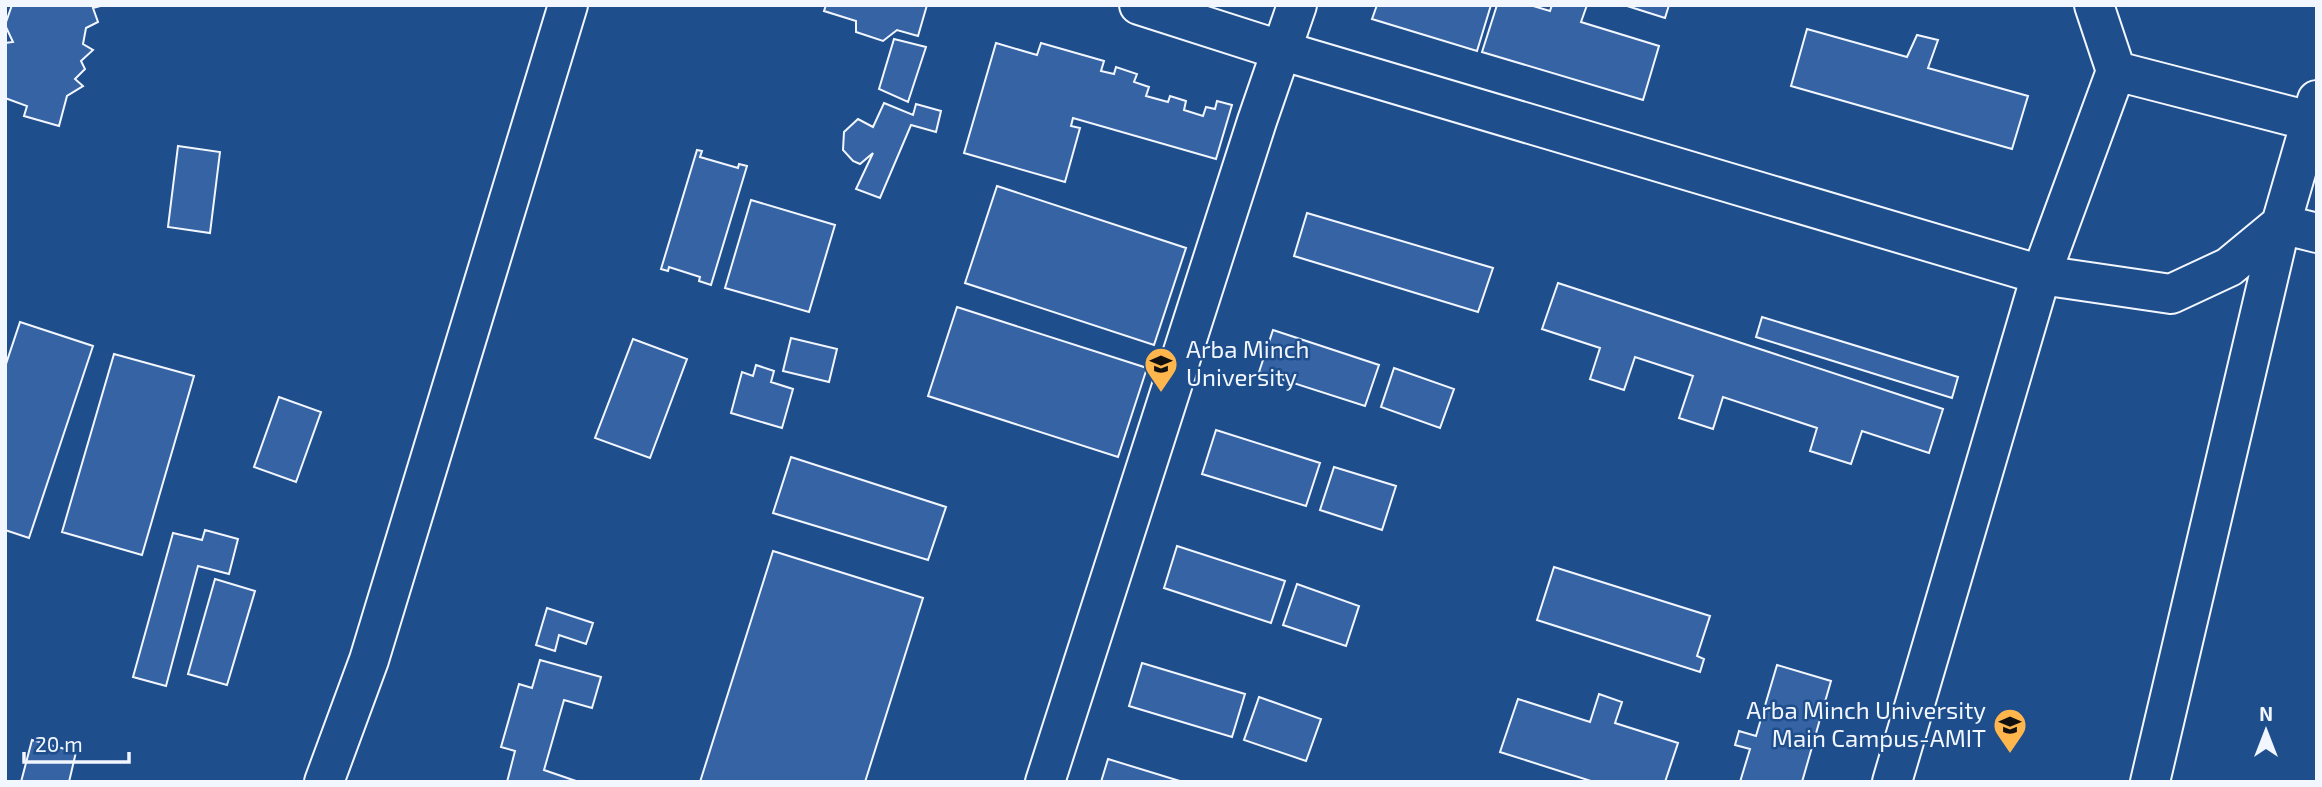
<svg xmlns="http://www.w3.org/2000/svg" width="2322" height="787" font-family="'Exo 2',sans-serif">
	<rect width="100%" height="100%" fill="#1f4e8c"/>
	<!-- building -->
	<path fill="#3563a3" stroke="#f2f6ff" stroke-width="2" d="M 12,5 L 104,5 L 93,8 L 98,22 L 86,28 L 83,44 L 93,50 L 81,61 L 85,69 L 75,79 L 83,86 L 67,96 L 59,126 L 24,116 L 27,106 L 5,98 L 5,43 L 13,42 L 5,25 Z
		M 826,5 L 927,5 L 918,36 L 897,30 L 883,41 L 856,32 L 856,21 L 824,11 Z
		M 1377,5 L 1491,5 L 1477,51 L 1372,19 Z
		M 1497,5 L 1530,5 L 1550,11 L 1552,5 L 1587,5 L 1581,22 L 1659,46 L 1643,100 L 1482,52 Z
		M 1624,5 L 1669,5 L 1665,18 Z
		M 1807,29 L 1907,57 L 1917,35 L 1938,40 L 1928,68 L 2028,96 L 2012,149 L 1791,86 Z
		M 894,39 L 926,47 L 908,102 L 879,89 Z
		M 996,43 L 1037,55 L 1041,43 L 1104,61 L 1101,71 L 1114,74 L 1116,67 L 1137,74 L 1134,82 L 1149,87 L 1146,96 L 1168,102 L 1170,96 L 1186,101 L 1184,110 L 1203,116 L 1206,107 L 1215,109 L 1217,101 L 1232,105 L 1216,159 L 1073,118 L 1071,126 L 1080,128 L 1065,182 L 964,153 Z
		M 884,103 L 913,115 L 916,104 L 941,111 L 936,132 L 911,125 L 880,198 L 856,189 L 873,153 L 860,164 L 853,161 L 843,150 L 844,132 L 858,119 L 873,127 Z
		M 178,146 L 220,152 L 210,233 L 168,227 Z
		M 697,150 L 702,151 L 700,157 L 738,168 L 739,164 L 747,166 L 711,285 L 699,281 L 700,277 L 669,267 L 668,271 L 661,269 Z
		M 997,186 L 1186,248 L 1154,345 L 965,283 Z
		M 751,200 L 835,225 L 809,312 L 725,288 Z
		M 1307,213 L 1493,268 L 1478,312 L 1294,256 Z
		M 1558,283 L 1943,409 L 1929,453 L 1862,431 L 1851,464 L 1810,451 L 1817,428 L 1723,397 L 1713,429 L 1679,418 L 1693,376 L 1635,357 L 1624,390 L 1590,379 L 1600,348 L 1542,329 Z
		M 957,307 L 1147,368 L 1118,457 L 928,396 Z
		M 1762,317 L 1958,377 L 1952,398 L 1756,337 Z
		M 20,322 L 93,346 L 29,538 L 5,530 L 5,367 Z
		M 1273,330 L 1379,365 L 1365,406 L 1259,372 Z
		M 791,338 L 837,349 L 829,382 L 783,371 Z
		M 633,339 L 687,359 L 650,458 L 595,438 Z
		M 114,354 L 194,376 L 142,555 L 62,532 Z
		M 756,365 L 774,371 L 771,382 L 793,389 L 782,428 L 731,413 L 742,372 L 753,376 Z
		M 1394,368 L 1454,389 L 1440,428 L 1381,407 Z
		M 279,397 L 321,412 L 296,482 L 254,467 Z
		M 1216,430 L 1320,463 L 1306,506 L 1202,474 Z
		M 791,457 L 946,507 L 928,560 L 773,513 Z
		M 1334,467 L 1396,486 L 1382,530 L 1320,510 Z
		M 205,530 L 238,539 L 229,574 L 198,566 L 166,686 L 133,677 L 173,533 L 202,540 Z
		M 1177,546 L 1285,581 L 1271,623 L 1164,588 Z
		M 773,551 L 923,598 L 865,782 L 700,782 Z
		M 1554,567 L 1710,616 L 1697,656 L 1704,659 L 1700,672 L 1537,620 Z
		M 215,579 L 255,591 L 227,685 L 188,674 Z
		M 1297,584 L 1359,606 L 1346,646 L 1283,625 Z
		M 547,608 L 593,623 L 586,644 L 559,635 L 555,651 L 536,645 Z
		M 540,660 L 601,677 L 592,708 L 564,700 L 544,770 L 579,782 L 507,782 L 515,751 L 501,747 L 519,684 L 532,688 Z
		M 1142,663 L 1245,694 L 1232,737 L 1129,706 Z
		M 1777,665 L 1831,681 L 1802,782 L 1740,782 L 1750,749 L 1735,745 L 1739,731 L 1756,736 Z
		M 1599,694 L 1622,702 L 1615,723 L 1678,743 L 1665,782 L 1594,782 L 1500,752 L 1518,699 L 1590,722 Z
		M 1259,697 L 1321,719 L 1306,761 L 1244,740 Z
		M 32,740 L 76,752 L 69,782 L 21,782 Z
		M 1108,759 L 1183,782 L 1101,782 Z"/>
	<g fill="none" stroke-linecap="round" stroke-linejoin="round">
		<defs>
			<path id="minor" d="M 1139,5 L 1280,50 L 2041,275 L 2171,294 L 2229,267 L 2281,224 L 2317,233
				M 2116,71 L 2310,121
				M 324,782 L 369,660 L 568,5
				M 1045,782 L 1257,121 L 1297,5
				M 1892,782 L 2041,275 L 2116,71 L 2094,5
				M 2150,782 L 2281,224 L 2317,100"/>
		</defs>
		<!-- minor casing -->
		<use href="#minor" stroke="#f2f6ff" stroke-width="42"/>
		<!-- minor -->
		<use href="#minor" stroke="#1f4e8c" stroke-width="38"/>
	</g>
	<!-- icons -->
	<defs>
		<symbol id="university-pin" viewBox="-11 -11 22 30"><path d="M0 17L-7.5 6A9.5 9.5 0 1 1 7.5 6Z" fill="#ffb74d" stroke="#1f4e8c"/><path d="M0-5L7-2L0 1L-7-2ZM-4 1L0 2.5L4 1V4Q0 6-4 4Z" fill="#111"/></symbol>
	</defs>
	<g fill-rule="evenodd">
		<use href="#university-pin" x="1142" y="345" width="38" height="52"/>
		<use href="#university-pin" x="1991" y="706" width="38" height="52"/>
	</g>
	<g text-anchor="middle" stroke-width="5" stroke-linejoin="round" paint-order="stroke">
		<!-- poi labels -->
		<g font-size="24" fill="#f2f6ff" stroke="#1f4e8c" text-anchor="start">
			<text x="1186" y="358">Arba Minch<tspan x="1186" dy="28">University</tspan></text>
			<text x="1986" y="719" text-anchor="end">Arba Minch University<tspan x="1986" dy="28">Main Campus-AMIT</tspan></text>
		</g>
	</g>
	<!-- border -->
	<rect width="2322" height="787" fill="none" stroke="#f2f6ff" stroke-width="14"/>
	<!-- north arrow -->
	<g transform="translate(2266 731)" stroke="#1f4e8c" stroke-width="5" paint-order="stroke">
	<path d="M0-5L12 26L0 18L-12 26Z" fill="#f2f6ff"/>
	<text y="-10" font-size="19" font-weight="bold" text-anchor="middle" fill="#f2f6ff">N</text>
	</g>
	<!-- scale -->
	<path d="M24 752v10h105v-10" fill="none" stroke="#f2f6ff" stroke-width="3.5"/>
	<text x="35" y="752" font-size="21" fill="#f2f6ff" stroke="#1f4e8c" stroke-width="5" paint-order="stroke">20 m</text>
</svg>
